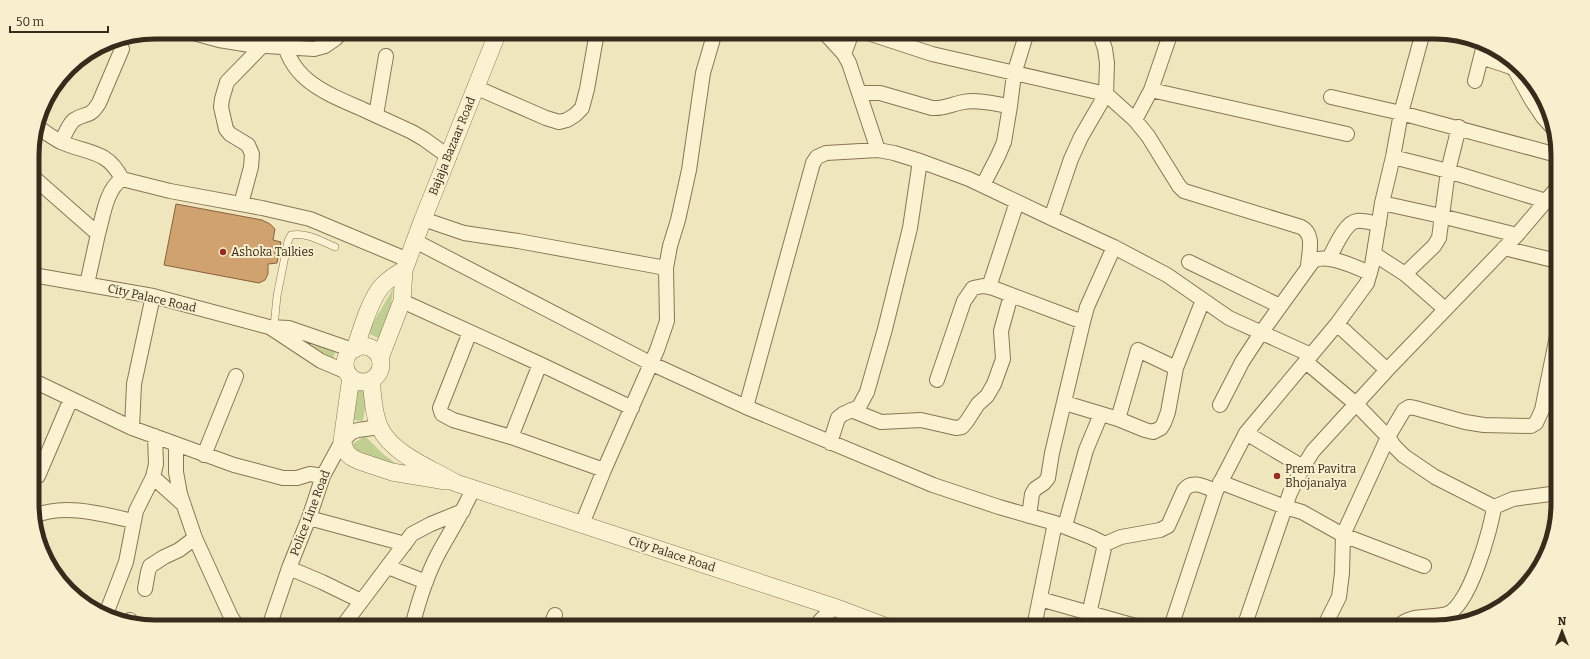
<svg xmlns="http://www.w3.org/2000/svg" width="1590" height="659" font-family="Bitter,serif">
	<rect width="100%" height="100%" fill="#f0e6bd"/>
	<!-- green -->
	<path fill="#c1ce91" d="M 393,289 L 391,306 L 383,340 L 367,333 Z
		M 301,337 L 337,347 L 333,359 Z
		M 356,387 L 368,389 L 363,421 L 352,420 Z
		M 365,436 L 383,454 L 399,466 L 354,451 L 351,445 Z"/>
	<!-- building -->
	<path fill="#d0a270" stroke="#89613a" d="M 176,204 L 262,220 L 270,224 L 275,229 L 273,240 L 281,242 L 277,263 L 268,264 L 268,274 L 265,280 L 259,283 L 164,265 Z"/>
	<g fill="none" stroke-linecap="round" stroke-linejoin="round">
		<defs>
			<path id="service" d="M 274,327 L 277,296 L 288,241 L 291,235 C 306,232 321,241 335,247"/>
			<path id="minor" d="M 190,32 L 219,40 L 250,45 L 314,49 L 325,46 L 335,39 L 342,32
				M 282,32 C 288,79 323,92 362,109 C 379,117 395,124 412,132 L 424,139 L 449,157
				M 824,32 L 844,54 L 849,63 L 878,150
				M 865,32 L 932,54 L 1106,94 L 1135,120 L 1148,136 L 1179,186 L 1184,191 L 1301,227 C 1315,234 1309,252 1308,266
				M 844,54 L 852,32
				M 1481,57 L 1511,67 L 1515,70 L 1531,99 L 1543,117 L 1554,129
				M 1475,81 L 1484,45
				M 475,87 L 546,118 L 559,122 L 567,120 L 575,115 L 582,108 L 587,89 L 597,32
				M 1151,90 L 1347,134
				M 859,93 L 880,93 L 932,108 C 944,109 952,104 963,102 C 979,99 995,104 1010,106
				M 1331,97 L 1401,113 L 1557,155
				M 376,115 L 386,56
				M 1135,120 L 1151,90 L 1171,32
				M 38,127 C 45,132 53,138 61,142 C 88,154 107,149 122,179
				M 61,142 C 65,135 68,125 74,120 C 86,112 89,119 99,103 L 122,49
				M 1393,157 L 1448,171 L 1546,201
				M 32,176 L 98,234 L 87,284
				M 983,185 L 998,156 L 1004,142 L 1010,106 L 1014,74 L 1027,32
				M 1382,203 L 1441,216 L 1517,235
				M 241,204 L 251,167 L 252,154 L 248,145 L 230,134 L 226,129 L 221,107 L 222,99 L 227,82 L 262,46
				M 1051,218 L 1071,159 L 1081,137 L 1106,94 L 1107,63 L 1105,49 L 1101,37 L 1097,32
				M 423,219 L 464,233 L 518,241 L 666,268
				M 98,234 C 103,217 106,189 122,179 L 170,191 L 262,208 L 310,219 L 408,260
				M 415,241 L 650,363 L 746,407 L 933,485 L 999,507 L 1055,523 L 1034,627
				M 1504,248 L 1557,261
				M 1374,254 L 1405,274 L 1445,309
				M 1329,258 C 1335,248 1345,222 1357,221 C 1363,220 1372,223 1379,224
				M 1189,262 L 1280,306
				M 1405,274 L 1434,246 L 1439,238 L 1448,171 L 1459,127
				M 33,275 L 153,296 L 269,327 L 289,328 L 353,350
				M 989,287 L 1017,202
				M 402,301 L 540,364 L 632,408
				M 1337,324 L 1387,370
				M 271,328 L 321,361 L 347,372
				M 470,332 L 440,408 L 442,414 L 453,420 L 511,437 L 604,470
				M 1306,362 L 1356,404 L 1388,437 L 1394,446 L 1404,456 L 1435,477 L 1494,507
				M 937,380 L 964,301 L 973,288 L 983,286 L 993,288 L 1083,322
				M 34,381 L 132,428 L 234,465 L 283,478 L 297,478 L 310,474 L 323,476
				M 1065,403 L 1118,419 L 1145,430 L 1153,432 L 1161,428 L 1164,423 L 1168,412 L 1176,368 L 1203,300
				M 1220,405 L 1242,362 L 1261,333 L 1313,261 C 1327,253 1355,267 1370,273
				M 746,407 L 813,163 L 817,157 L 826,153 L 878,150 L 894,153 L 920,161 L 969,179 L 1051,218 L 1114,247 L 1167,275 L 1229,318 L 1311,355
				M 851,410 L 881,422 L 921,420 L 956,428 L 962,427 L 967,421 L 978,404 L 987,396 L 994,384 L 1003,359 L 1001,331 L 1011,295
				M 1118,419 L 1138,350 L 1176,368
				M 132,428 L 134,384 L 153,296
				M 1246,433 L 1303,467
				M 511,437 L 540,364
				M 830,443 L 838,418 L 843,414 L 859,407 L 867,392 L 885,329 L 910,228 L 920,161
				M 176,445 L 176,472 L 180,494 L 195,538 L 231,617 L 238,627
				M 204,455 L 236,376
				M 38,476 L 71,399
				M 153,477 L 184,505
				M 1220,482 L 1285,507 L 1302,512 L 1343,535 L 1424,566
				M 34,516 C 65,503 102,514 133,521
				M 1029,516 L 1032,494 L 1035,489 L 1044,483 L 1048,478 L 1052,453 L 1083,322 L 1087,307 L 1114,247
				M 309,518 L 405,544
				M 1055,523 L 1091,537 L 1105,544 L 1121,537 L 1160,530 L 1168,526 L 1184,490 C 1192,479 1205,487 1216,491
				M 582,524 L 604,470 L 657,350 L 667,321 L 666,268 L 670,246 L 678,220 L 689,170 L 703,73 L 715,32
				M 1065,526 L 1086,450 L 1101,414
				M 388,567 L 426,582
				M 289,568 L 322,582 L 361,601
				M 145,589 L 148,572 L 150,566 L 164,557 L 179,550 L 195,538
				M 1040,599 L 1139,627
				M 106,614 L 126,562 L 136,511 L 153,477 L 156,464 L 155,436
				M 1089,614 L 1105,544
				M 129,623 L 130,620
				M 269,627 L 289,568 L 309,518 L 323,476 L 342,441 L 352,432 L 358,430 L 380,427
				M 342,627 L 412,534 L 431,524 L 463,511
				M 412,627 C 418,603 426,577 438,554 C 450,532 463,512 473,489
				M 550,627 L 555,615
				M 818,627 L 820,621 L 834,607
				M 1171,627 L 1216,491 L 1246,433 L 1337,324 L 1367,283 L 1372,265 L 1382,203 L 1393,157 L 1401,113 L 1423,32
				M 1244,627 L 1290,493 L 1303,467 L 1313,451 L 1387,370 L 1517,235 L 1557,188
				M 1324,627 L 1339,597 L 1342,573 L 1343,535 L 1388,437 L 1404,410 L 1409,407 L 1415,408 L 1465,422 L 1484,425 L 1531,426 L 1536,423 L 1542,410 L 1557,336
				M 1398,627 C 1410,613 1431,619 1447,614 C 1469,607 1491,529 1494,507 L 1513,499 L 1558,493"/>
			<path id="tertiary" d="M345 364a18 18 0 1 1 36 0a18 18 0 1 1-36 0Z
				M 355,349 C 361,331 370,299 382,286 C 389,279 396,274 404,270
				M 380,358 L 402,301 L 404,270 L 423,219 L 498,32
				M 351,377 L 342,441 L 346,452 L 351,457 L 359,461 L 392,472 L 446,481
				M 371,380 C 373,396 373,414 380,428 C 392,454 432,469 456,483 L 834,607 L 887,627"/>
		</defs>
		<!-- service casing -->
		<use href="#service" stroke="#887655" stroke-width="8"/>
		<!-- minor casing -->
		<use href="#minor" stroke="#887655" stroke-width="16"/>
		<!-- tertiary casing -->
		<use href="#tertiary" stroke="#887655" stroke-width="18"/>
		<!-- service -->
		<use href="#service" stroke="#faf2d0" stroke-width="7"/>
		<!-- minor -->
		<use href="#minor" stroke="#faf2d0" stroke-width="14"/>
		<!-- tertiary -->
		<use href="#tertiary" stroke="#faf2d0" stroke-width="17"/>
	</g>
	<!-- markers -->
	<g fill="#9a2d22" stroke="#f7efcd" stroke-width="1.5">
		<circle cx="223" cy="252" r="4"/>
		<circle cx="1277" cy="476" r="4"/>
	</g>
	<g text-anchor="middle" stroke-width="4" stroke-linejoin="round" paint-order="stroke">
		<!-- street labels -->
		<g font-size="12" fill="#372b1b" stroke="#f7efcd">
			<text transform="translate(452 146) rotate(-68)" y="4">Bajaja Bazaar Road</text>
			<text transform="translate(152 298) rotate(13)" y="4">City Palace Road</text>
			<text transform="translate(310 513) rotate(-69)" y="4">Police Line Road</text>
			<text transform="translate(672 554) rotate(18)" y="4">City Palace Road</text>
		</g>
		<!-- poi labels -->
		<g font-size="12" fill="#372b1b" stroke="#f7efcd" text-anchor="start">
			<text x="231" y="256">Ashoka Talkies</text>
			<text x="1285" y="473">Prem Pavitra<tspan x="1285" dy="14">Bhojanalya</tspan></text>
		</g>
	</g>
	<!-- crop -->
	<path d="M0 0H1590V659H0ZM155 39H1435A116 116 0 0 1 1551 155V504A116 116 0 0 1 1435 620H155A116 116 0 0 1 39 504V155A116 116 0 0 1 155 39Z" fill="#f7efcd" fill-rule="evenodd"/>
	<path fill="none" stroke="#372b1b" stroke-width="5" d="M155 39H1435A116 116 0 0 1 1551 155V504A116 116 0 0 1 1435 620H155A116 116 0 0 1 39 504V155A116 116 0 0 1 155 39Z"/>
	<!-- north arrow -->
	<g transform="translate(1562 631)" stroke="#f7efcd" stroke-width="3" paint-order="stroke">
	<path d="M0-3L7 15L0 10L-7 15Z" fill="#372b1b"/>
	<text y="-6" font-size="11" font-weight="bold" text-anchor="middle" fill="#372b1b">N</text>
	</g>
	<!-- scale -->
	<path d="M10 26v6h98v-6" fill="none" stroke="#372b1b" stroke-width="2"/>
	<text x="16" y="26" font-size="12" fill="#372b1b" stroke="#f7efcd" stroke-width="3" paint-order="stroke">50 m</text>
</svg>
